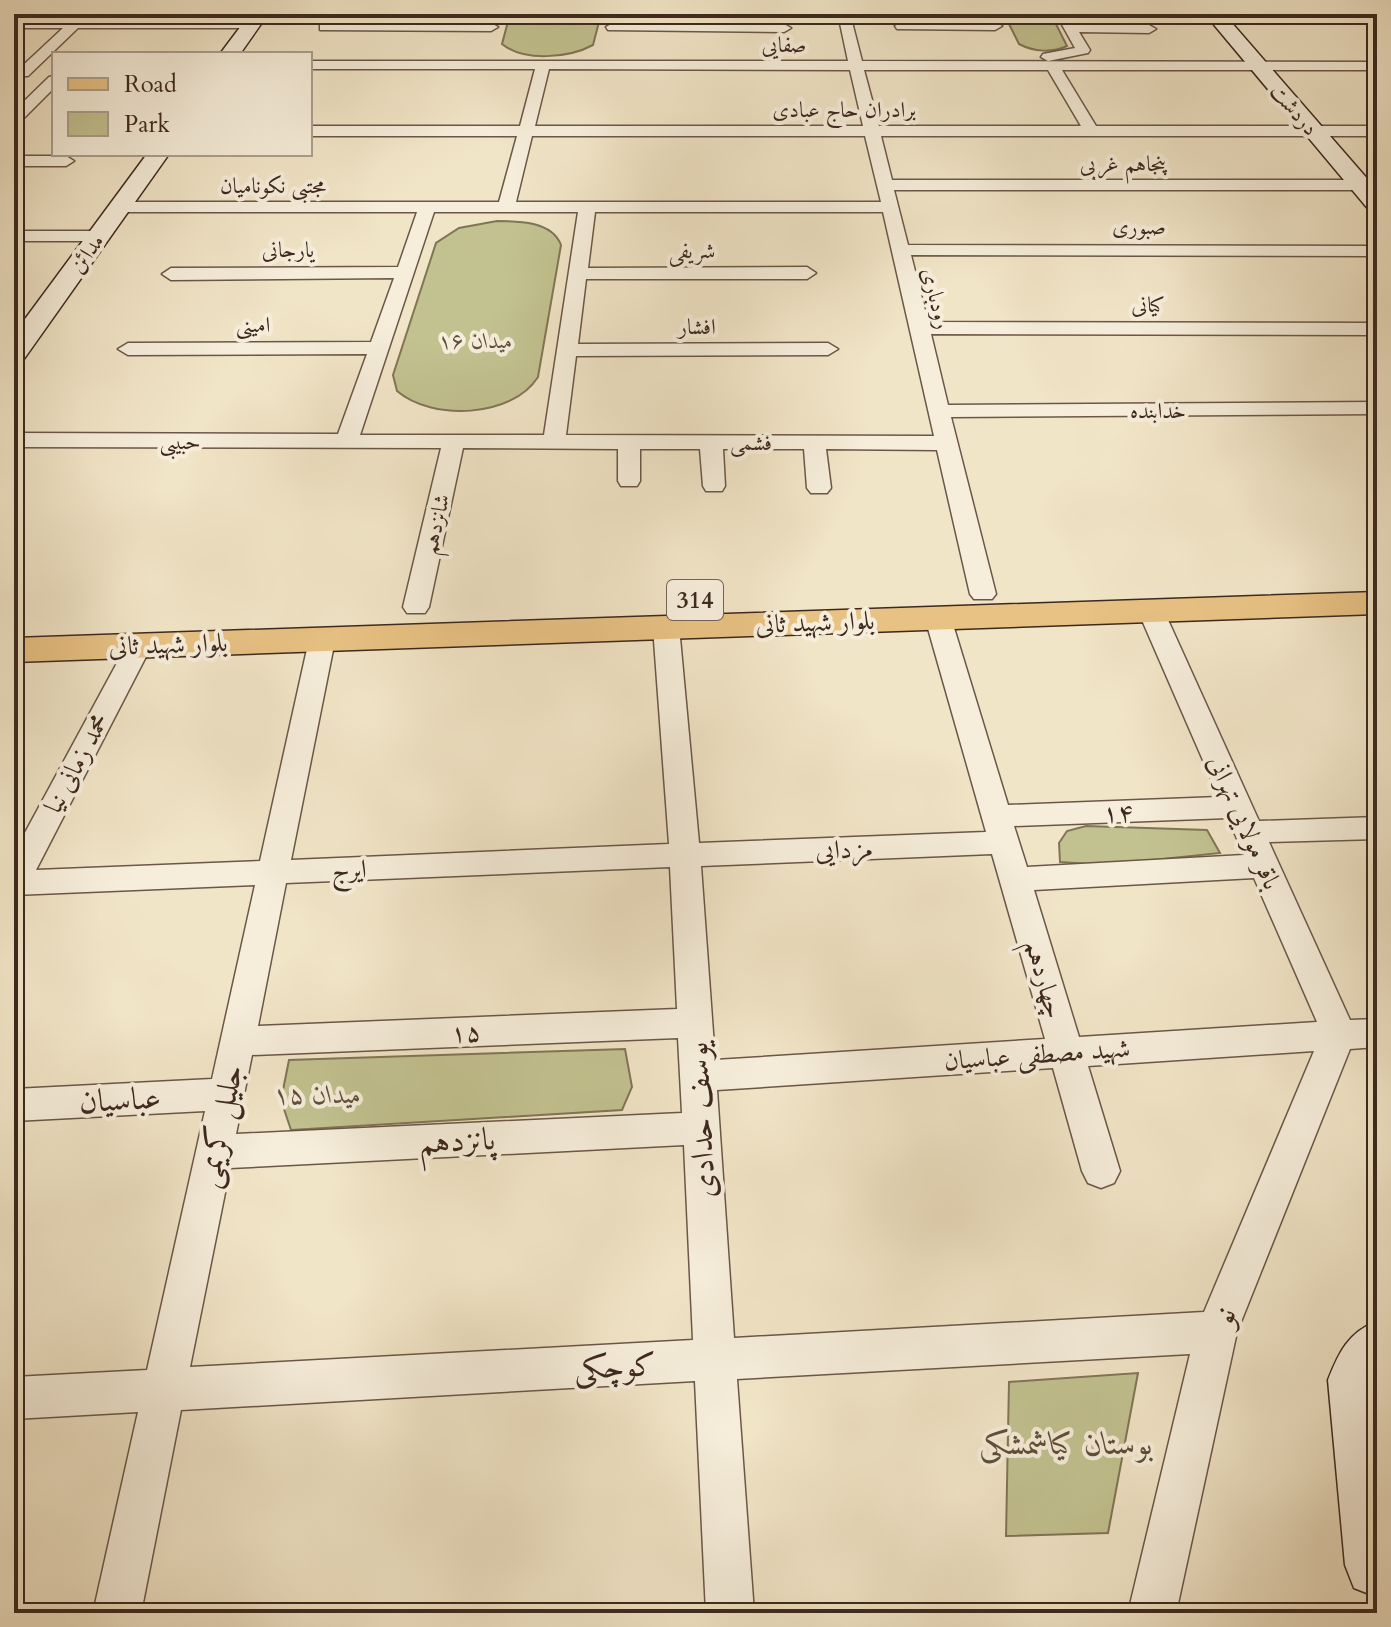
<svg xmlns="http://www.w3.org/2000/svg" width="1391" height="1627" font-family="Cardo,Amiri,serif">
	<rect width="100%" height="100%" fill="#f1e5c7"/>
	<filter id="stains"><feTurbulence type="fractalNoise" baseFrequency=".0025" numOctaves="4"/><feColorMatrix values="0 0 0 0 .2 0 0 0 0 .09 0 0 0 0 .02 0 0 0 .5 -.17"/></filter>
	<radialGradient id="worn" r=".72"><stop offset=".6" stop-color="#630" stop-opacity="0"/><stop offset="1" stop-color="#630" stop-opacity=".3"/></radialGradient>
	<!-- green -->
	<path fill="#c2c290" stroke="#807557" stroke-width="2" d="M 510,14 L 601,14 L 593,45 C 569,58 524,62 502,44 Z
		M 1004,14 L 1051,14 L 1067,46 C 1052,53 1034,52 1019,44 Z
		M 497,221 C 518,221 552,221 561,245 L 538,377 C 512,418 432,421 397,391 L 393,375 L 436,243 L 459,228 Z
		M 1086,826 L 1207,830 L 1220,853 L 1105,865 L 1060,862 L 1059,843 L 1067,831 Z
		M 625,1049 L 632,1087 L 622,1110 L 291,1130 L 281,1100 L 289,1060 Z
		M 1138,1373 L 1108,1533 L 1006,1536 L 1009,1382 Z"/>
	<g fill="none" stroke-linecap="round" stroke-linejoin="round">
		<defs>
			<path id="street" d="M 81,14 L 86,15 L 86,20 L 252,20 L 259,24 L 252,28 L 78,28 L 28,76 L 18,76 L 18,70 L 63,28 L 14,28 L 14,20 L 71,20 Z
				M 838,14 L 850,14 L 862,61 L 1377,62 L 1377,70 L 1062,70 L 1096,126 L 1377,126 L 1377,136 L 881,136 L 892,180 L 1377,180 L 1377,190 L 894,190 L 908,245 L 1377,246 L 1377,256 L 911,255 L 928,322 L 1377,323 L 1377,335 L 931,334 L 948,405 L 1377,402 L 1377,414 L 951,417 L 996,594 L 992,599 L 974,599 L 970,594 L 937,450 L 826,449 L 831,488 L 827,493 L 811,493 L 807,488 L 804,449 L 723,449 L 725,486 L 722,491 L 706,491 L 703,486 L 700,449 L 640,449 L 640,481 L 637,486 L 621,486 L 618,481 L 618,449 L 463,448 L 429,607 L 425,613 L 407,613 L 403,607 L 441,448 L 14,447 L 14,433 L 338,434 L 367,354 L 128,355 L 118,349 L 128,343 L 371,342 L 394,278 L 171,280 L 162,274 L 171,268 L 398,267 L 417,212 L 119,212 L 110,207 L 119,202 L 499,202 L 517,136 L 310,136 L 310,126 L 520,126 L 535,69 L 310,69 L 310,61 L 848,61 ZM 549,69 L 850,70 L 863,126 L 535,126 ZM 864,70 L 1048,70 L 1081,126 L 879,126 ZM 532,136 L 865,136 L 881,202 L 516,202 ZM 434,212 L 578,212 L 544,435 L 360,435 ZM 595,212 L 883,212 L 934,436 L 566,435 L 576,356 L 828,355 L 838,349 L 828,343 L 578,344 L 586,279 L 807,279 L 816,273 L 807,267 L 588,268 Z
				M 1056,14 L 1068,14 L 1074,24 L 1149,25 L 1156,29 L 1149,33 L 1079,32 L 1090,50 L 1088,53 L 1048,61 L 1041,57 L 1043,54 L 1075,48 Z
				M 902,22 L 995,22 L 1002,26 L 995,30 L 897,29 L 895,26 Z
				M 325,23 L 491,23 L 498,27 L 491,31 L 320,30 L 320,24 Z
				M 613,23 L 784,24 L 791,28 L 784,32 L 608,30 L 606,27 Z
				M 54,76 L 54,88 L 19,123 L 14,125 L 14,111 L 49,77 Z
				M 14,156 L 66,156 L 74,161 L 66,166 L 14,166 Z
				M 14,231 L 98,231 L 107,236 L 98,241 L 14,241 Z
				M 1151,603 L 1160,605 L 1164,611 L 1259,821 L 1377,817 L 1377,839 L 1269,842 L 1350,1020 L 1377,1019 L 1377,1047 L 1350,1049 L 1237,1332 L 1176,1613 L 1128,1613 L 1190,1354 L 737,1379 L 754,1613 L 706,1613 L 695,1381 L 181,1410 L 141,1613 L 93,1613 L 138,1412 L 14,1419 L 14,1377 L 147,1370 L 205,1111 L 14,1121 L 14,1089 L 212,1079 L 255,885 L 14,895 L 14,853 L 130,639 L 139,637 L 148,639 L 152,645 L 36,870 L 260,861 L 309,640 L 313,634 L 322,632 L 331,634 L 335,640 L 291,860 L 669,844 L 653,627 L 657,621 L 675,621 L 679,627 L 699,843 L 986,832 L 925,618 L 929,612 L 947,612 L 951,618 L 1008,805 L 1219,797 L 1138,611 L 1142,605 ZM 1228,818 L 1244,855 L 1027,867 L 1014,826 ZM 992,854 L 1045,1039 L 715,1060 L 701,866 ZM 670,867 L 677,1009 L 258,1026 L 286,883 ZM 1254,878 L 1317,1022 L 1079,1037 L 1034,890 ZM 678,1038 L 682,1113 L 236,1134 L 252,1055 ZM 1314,1051 L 1204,1312 L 734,1338 L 717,1090 L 1053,1068 L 1082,1171 L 1088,1183 L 1101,1188 L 1114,1183 L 1120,1171 L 1088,1066 ZM 684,1145 L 693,1340 L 190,1367 L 230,1168 Z"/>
			<path id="secondary" d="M 250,14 L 268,14 L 240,54 L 220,54 Z
				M 1205,14 L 1224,14 L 1377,190 L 1377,212 L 1369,210 Z
				M 147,154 L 169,154 L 24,359 L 14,361 L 14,334 Z
				M 1377,1321 L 1377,1597 L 1354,1588 L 1345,1565 L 1328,1380 C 1339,1352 1348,1333 1377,1321 Z"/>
			<path id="primary" d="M 1377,592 L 1377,614 L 14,662 L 14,638 Z"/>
		</defs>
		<!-- street casing -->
		<use href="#street" stroke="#6a5748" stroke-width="3"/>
		<!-- secondary casing -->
		<use href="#secondary" stroke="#3d281e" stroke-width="3"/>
		<!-- primary casing -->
		<use href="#primary" stroke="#3d281e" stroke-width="3"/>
		<!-- street -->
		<use href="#street" fill="#f6eedb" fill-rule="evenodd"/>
		<!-- secondary -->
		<use href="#secondary" fill="#f6eedb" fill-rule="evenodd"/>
		<!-- primary -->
		<use href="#primary" fill="#e8c284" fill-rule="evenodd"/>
	</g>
	<g text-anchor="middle" stroke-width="8" stroke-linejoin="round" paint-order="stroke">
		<!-- far-street labels -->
		<g font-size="22" fill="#3d281e" stroke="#f6eedb">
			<text x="784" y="52">صفایی</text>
			<text x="844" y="117">برادران حاج عبادی</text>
			<text transform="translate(1295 109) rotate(49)" y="8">دردشت</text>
			<text x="1123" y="171">پنجاهم غربی</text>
			<text x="273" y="193">مجتبی نکونامیان</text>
			<text x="1139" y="234">صبوری</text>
			<text x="288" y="257">یارجانی</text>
			<text x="692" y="258">شریفی</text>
			<text transform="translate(86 253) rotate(-54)" y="8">مدائن</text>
			<text transform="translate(937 298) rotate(76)" y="8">رودباری</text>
			<text x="1148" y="312">کیانی</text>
			<text x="253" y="332">امینی</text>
			<text x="697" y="334">افشار</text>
			<text x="1158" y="418">خدابنده</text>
			<text x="180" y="449">حبیبی</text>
			<text x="751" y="450">فشمی</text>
			<text transform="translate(435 524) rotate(-77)" y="8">شانزدهم</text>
		</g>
		<!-- far-park labels -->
		<g font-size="22" font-style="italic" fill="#5e4e3a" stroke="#f6eedb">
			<text x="476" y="348">میدان ۱۶</text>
		</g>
		<!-- shield labels -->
		<rect fill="#f6eedb" stroke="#746357" stroke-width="2" x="667" y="580" width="56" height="40" rx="6"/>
		<g font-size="24" font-weight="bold" fill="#3d281e">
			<text x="695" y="608">314</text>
		</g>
		<!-- street labels -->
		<g font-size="26" fill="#3d281e" stroke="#f6eedb">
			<text transform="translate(815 622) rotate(-2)" y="9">بلوار شهید ثانی</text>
			<text transform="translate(168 644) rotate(-2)" y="9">بلوار شهید ثانی</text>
			<text transform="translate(76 763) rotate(-62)" y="9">محمد زمانی نیا</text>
			<text transform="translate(1118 812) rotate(-2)" y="9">۱۴</text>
			<text transform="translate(1245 822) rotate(66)" y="9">باقر مولایی تهرانی</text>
			<text transform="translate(844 849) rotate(-2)" y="9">مزدایی</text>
			<text transform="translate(349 869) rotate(-2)" y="9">ایرج</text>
			<text transform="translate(1045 979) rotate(74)" y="9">چهاردهم</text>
			<text transform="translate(466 1032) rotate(-2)" y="9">۱۵</text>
			<text transform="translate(1037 1054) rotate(-4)" y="9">شهید مصطفی عباسیان</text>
		</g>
		<!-- park labels -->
		<g font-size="26" font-style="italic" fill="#5e4e3a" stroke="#f6eedb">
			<text x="318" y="1103">میدان ۱۵</text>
		</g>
		<!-- near-street labels -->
		<g font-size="32" fill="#3d281e" stroke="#f6eedb">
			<text transform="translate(120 1099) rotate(-3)" y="11">عباسیان</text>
			<text transform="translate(700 1120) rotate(-93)" y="11">یوسف حدادی</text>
			<text transform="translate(219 1126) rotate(-78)" y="11">جلیل کریمی</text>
			<text transform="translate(457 1140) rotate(-3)" y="11">پانزدهم</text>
			<text transform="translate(1223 1316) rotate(-69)" y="11">نو</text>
			<text transform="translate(615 1366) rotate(-3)" y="11">کوچکی</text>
		</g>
		<!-- near-park labels -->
		<g font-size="32" font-style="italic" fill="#5e4e3a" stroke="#f6eedb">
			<text x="1066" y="1454">بوستان کیاشمشکی</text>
		</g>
	</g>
	<!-- margin -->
	<rect width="1391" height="1627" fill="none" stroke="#f1e5c7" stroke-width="48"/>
	<rect x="16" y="16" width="1359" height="1595" fill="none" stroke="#3d281e" stroke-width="4"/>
	<rect x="24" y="24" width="1343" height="1579" fill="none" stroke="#3d281e" stroke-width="2"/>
	<!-- legend -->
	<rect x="52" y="52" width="260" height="104" fill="#f6eedb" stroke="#ac9f8f" stroke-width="2"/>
	<rect x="68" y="78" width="40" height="12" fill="#e8c284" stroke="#ac9f8f" stroke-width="2"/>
	<text x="124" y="92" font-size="24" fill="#3d281e">Road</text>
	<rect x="68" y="112" width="40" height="24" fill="#c2c290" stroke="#ac9f8f" stroke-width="2"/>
	<text x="124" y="132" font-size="24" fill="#3d281e">Park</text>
	<rect width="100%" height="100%" filter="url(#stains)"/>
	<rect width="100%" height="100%" fill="url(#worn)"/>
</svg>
